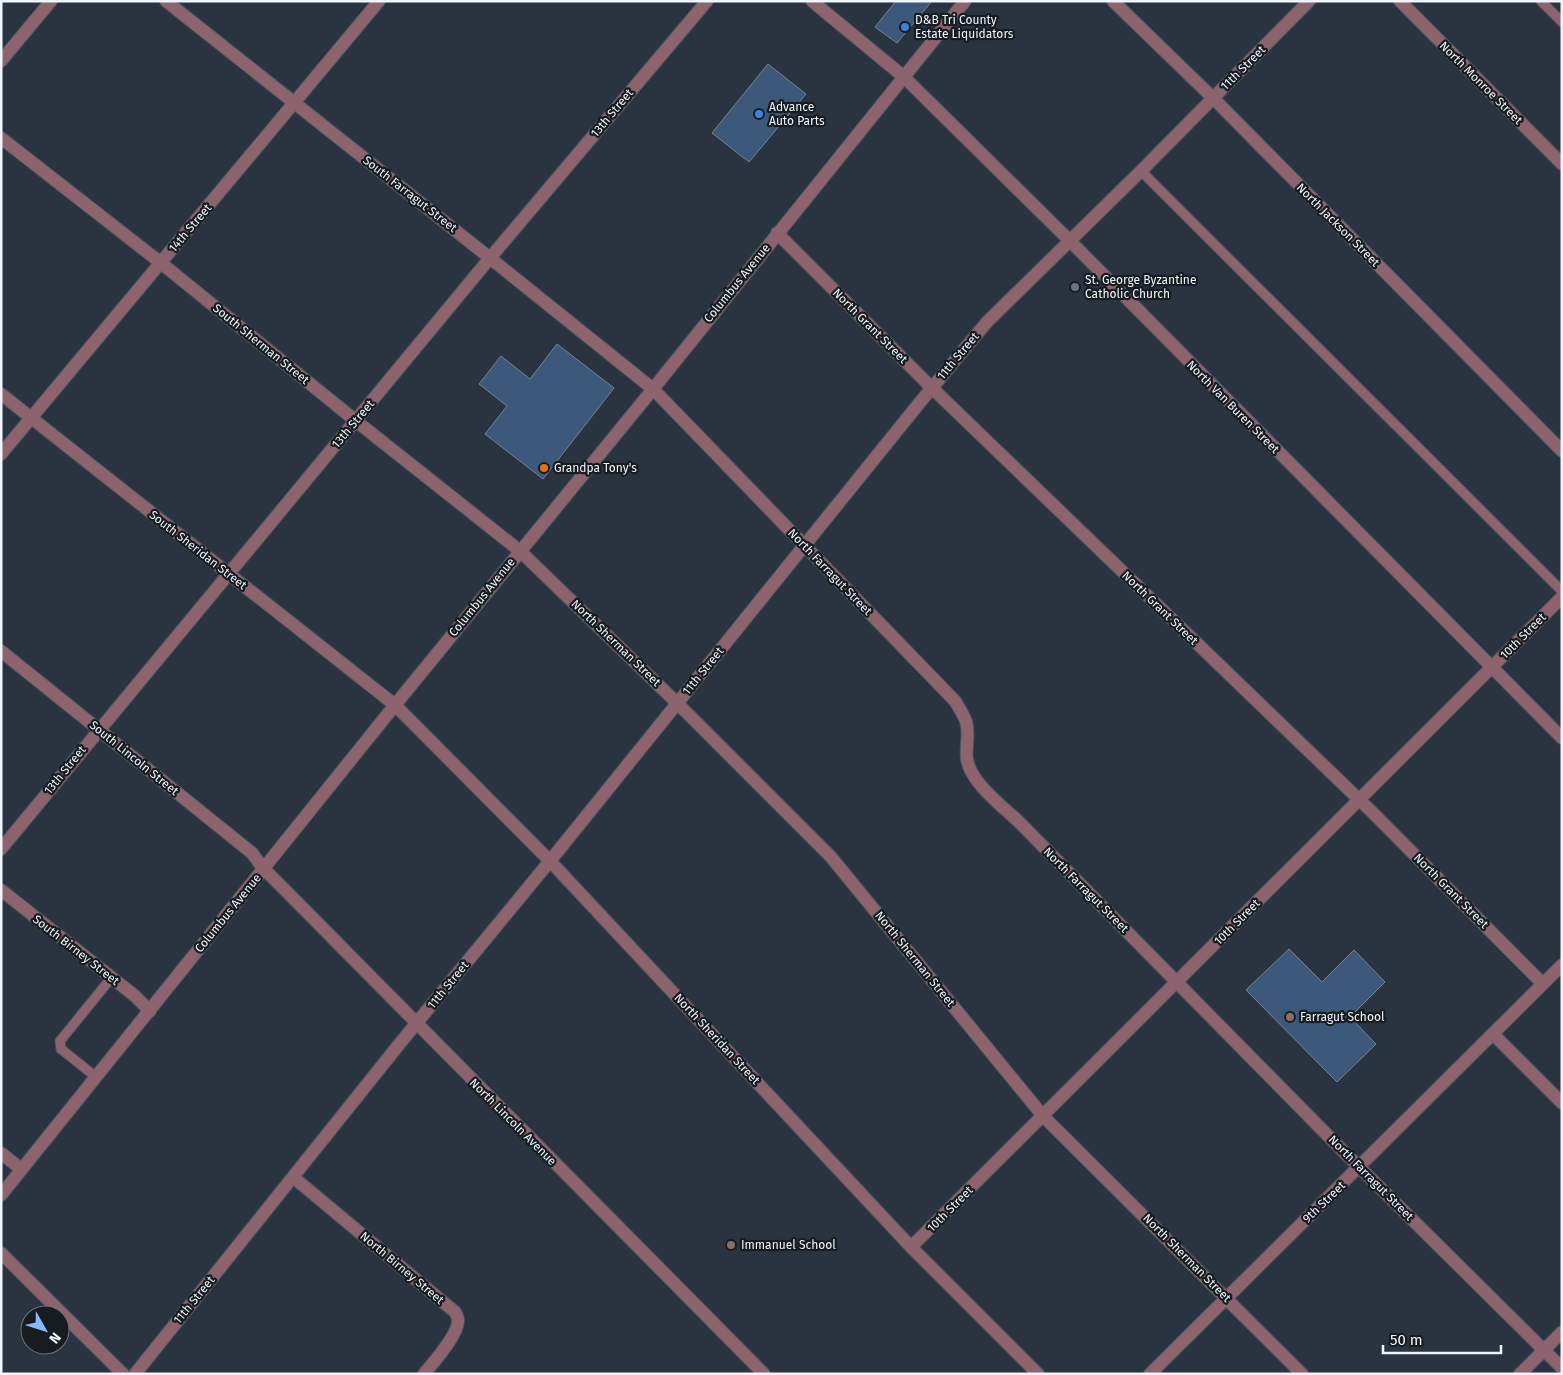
<svg xmlns="http://www.w3.org/2000/svg" width="1563" height="1375" font-family="'Fira Sans',sans-serif">
	<rect width="100%" height="100%" fill="#2a3441"/>
	<!-- building -->
	<path fill="#3c587a" stroke="#778391" d="M 896,1 L 932,1 L 897,43 L 875,27 Z
		M 768,64 L 806,94 L 749,162 L 712,133 Z
		M 557,344 L 614,388 L 543,479 L 485,434 L 507,406 L 479,384 L 501,356 L 530,379 Z
		M 1289,949 L 1322,982 L 1354,950 L 1385,982 L 1350,1017 L 1376,1044 L 1337,1082 L 1246,990 Z"/>
	<g fill="none" stroke-linecap="round" stroke-linejoin="round">
		<defs>
			<path id="service" d="M 1541,1 L 1562,22
				M 1141,171 L 1562,591
				M 96,1077 L 61,1049 L 60,1041 L 112,977"/>
			<path id="minor" d="M 166,1 L 490,258 L 653,389 L 955,701 C 966,719 969,722 967,744 C 967,749 966,755 967,759 C 970,782 1002,806 1018,821 L 1346,1154 L 1562,1368
				M 812,1 L 904,77 L 1069,240 L 1562,738
				M 1113,1 L 1213,98 L 1562,451
				M 1400,1 L 1562,164
				M 1,61 L 51,1
				M 1,138 L 161,263 L 356,421 L 520,551 L 677,703 L 831,857 L 1043,1116 L 1302,1374
				M 777,233 L 932,388 L 1372,812 L 1543,984
				M 1,394 L 395,705 L 550,861 L 911,1247 L 1038,1374
				M 1,454 L 379,1
				M 1,849 L 490,258 L 707,1
				M 1,890 L 135,996 L 150,1011
				M 1493,1034 L 1562,1103
				M 1,1153 L 21,1169
				M 293,1177 L 455,1312 C 456,1313 458,1319 458,1320 C 459,1334 433,1363 424,1374
				M 911,1247 L 1562,597
				M 1,1253 L 123,1374
				M 135,1374 L 401,1042 L 550,861 L 921,401 L 987,322 L 1141,171 L 1309,1
				M 1150,1374 L 1562,965"/>
			<path id="tertiary" d="M 1,651 L 252,853 L 263,868 L 284,889 L 764,1374
				M 1,1195 L 395,705 L 653,389 L 965,1
				M 1520,1374 L 1562,1332"/>
		</defs>
		<!-- service casing -->
		<use href="#service" stroke="#49535f" stroke-width="11"/>
		<!-- minor casing -->
		<use href="#minor" stroke="#49535f" stroke-width="14"/>
		<!-- tertiary casing -->
		<use href="#tertiary" stroke="#49535f" stroke-width="14"/>
		<!-- service -->
		<use href="#service" stroke="#8d636e" stroke-width="9"/>
		<!-- minor -->
		<use href="#minor" stroke="#8d636e" stroke-width="12"/>
		<!-- tertiary -->
		<use href="#tertiary" stroke="#8d636e" stroke-width="12"/>
	</g>
	<!-- markers -->
	<g fill="#3f7fe0" stroke="#171c21" stroke-width="2">
		<circle cx="905" cy="27" r="5"/>
		<circle cx="759" cy="114" r="5"/>
	</g>
	<circle fill="#6b7280" stroke="#171c21" stroke-width="2" cx="1075" cy="287" r="5"/>
	<circle fill="#e8710a" stroke="#171c21" stroke-width="2" cx="544" cy="468" r="5"/>
	<g fill="#8d6e63" stroke="#171c21" stroke-width="2">
		<circle cx="1290" cy="1017" r="5"/>
		<circle cx="731" cy="1245" r="5"/>
	</g>
	<g text-anchor="middle" stroke-width="4.5" stroke-linejoin="round" paint-order="stroke">
		<!-- poi labels -->
		<g font-size="12" fill="#eef5fd" stroke="#171c21" text-anchor="start">
			<text x="915" y="24">D&amp;B Tri County<tspan x="915" dy="14">Estate Liquidators</tspan></text>
			<text x="769" y="111">Advance<tspan x="769" dy="14">Auto Parts</tspan></text>
			<text x="1085" y="284">St. George Byzantine<tspan x="1085" dy="14">Catholic Church</tspan></text>
			<text x="554" y="472">Grandpa Tony's</text>
			<text x="1300" y="1021">Farragut School</text>
			<text x="741" y="1249">Immanuel School</text>
		</g>
		<!-- street labels -->
		<g font-size="12" fill="#eef5fd" stroke="#171c21">
			<text transform="translate(1243 68) rotate(-45)" y="4">11th Street</text>
			<text transform="translate(1481 83) rotate(45)" y="4">North Monroe Street</text>
			<text transform="translate(612 113) rotate(-50)" y="4">13th Street</text>
			<text transform="translate(410 194) rotate(38)" y="4">South Farragut Street</text>
			<text transform="translate(1338 225) rotate(45)" y="4">North Jackson Street</text>
			<text transform="translate(190 228) rotate(-50)" y="4">14th Street</text>
			<text transform="translate(737 283) rotate(-51)" y="4">Columbus Avenue</text>
			<text transform="translate(870 326) rotate(45)" y="4">North Grant Street</text>
			<text transform="translate(261 344) rotate(39)" y="4">South Sherman Street</text>
			<text transform="translate(958 356) rotate(-50)" y="4">11th Street</text>
			<text transform="translate(1233 407) rotate(45)" y="4">North Van Buren Street</text>
			<text transform="translate(353 424) rotate(-50)" y="4">13th Street</text>
			<text transform="translate(198 550) rotate(38)" y="4">South Sheridan Street</text>
			<text transform="translate(830 572) rotate(46)" y="4">North Farragut Street</text>
			<text transform="translate(482 597) rotate(-51)" y="4">Columbus Avenue</text>
			<text transform="translate(1160 608) rotate(44)" y="4">North Grant Street</text>
			<text transform="translate(1523 636) rotate(-45)" y="4">10th Street</text>
			<text transform="translate(616 643) rotate(44)" y="4">North Sherman Street</text>
			<text transform="translate(703 671) rotate(-51)" y="4">11th Street</text>
			<text transform="translate(134 758) rotate(39)" y="4">South Lincoln Street</text>
			<text transform="translate(65 770) rotate(-51)" y="4">13th Street</text>
			<text transform="translate(1086 890) rotate(45)" y="4">North Farragut Street</text>
			<text transform="translate(1451 891) rotate(45)" y="4">North Grant Street</text>
			<text transform="translate(228 913) rotate(-51)" y="4">Columbus Avenue</text>
			<text transform="translate(1237 922) rotate(-45)" y="4">10th Street</text>
			<text transform="translate(76 950) rotate(38)" y="4">South Birney Street</text>
			<text transform="translate(915 959) rotate(51)" y="4">North Sherman Street</text>
			<text transform="translate(448 985) rotate(-51)" y="4">11th Street</text>
			<text transform="translate(717 1039) rotate(47)" y="4">North Sheridan Street</text>
			<text transform="translate(513 1122) rotate(45)" y="4">North Lincoln Avenue</text>
			<text transform="translate(1371 1178) rotate(45)" y="4">North Farragut Street</text>
			<text transform="translate(1324 1202) rotate(-44)" y="4">9th Street</text>
			<text transform="translate(950 1209) rotate(-45)" y="4">10th Street</text>
			<text transform="translate(1187 1258) rotate(45)" y="4">North Sherman Street</text>
			<text transform="translate(402 1268) rotate(40)" y="4">North Birney Street</text>
			<text transform="translate(194 1300) rotate(-51)" y="4">11th Street</text>
		</g>
	</g>
	<!-- border -->
	<rect width="1563" height="1375" fill="none" stroke="#eef5fd" stroke-width="5"/>
	<!-- north arrow -->
	<g transform="translate(45 1330) rotate(129)"><circle r="24" fill="#171c21" stroke="#6d7379"/>
	<path d="M0-4L9 19L0 12L-9 19Z" fill="#86bbfb"/>
	<text y="-8" font-size="14" font-weight="bold" text-anchor="middle" fill="#eef5fd">N</text>
	</g>
	<!-- scale -->
	<path d="M1383 1345v8h118v-8" fill="none" stroke="#eef5fd" stroke-width="2.5"/>
	<text x="1390" y="1345" font-size="15" fill="#eef5fd" stroke="#171c21" stroke-width="4" paint-order="stroke">50 m</text>
</svg>
